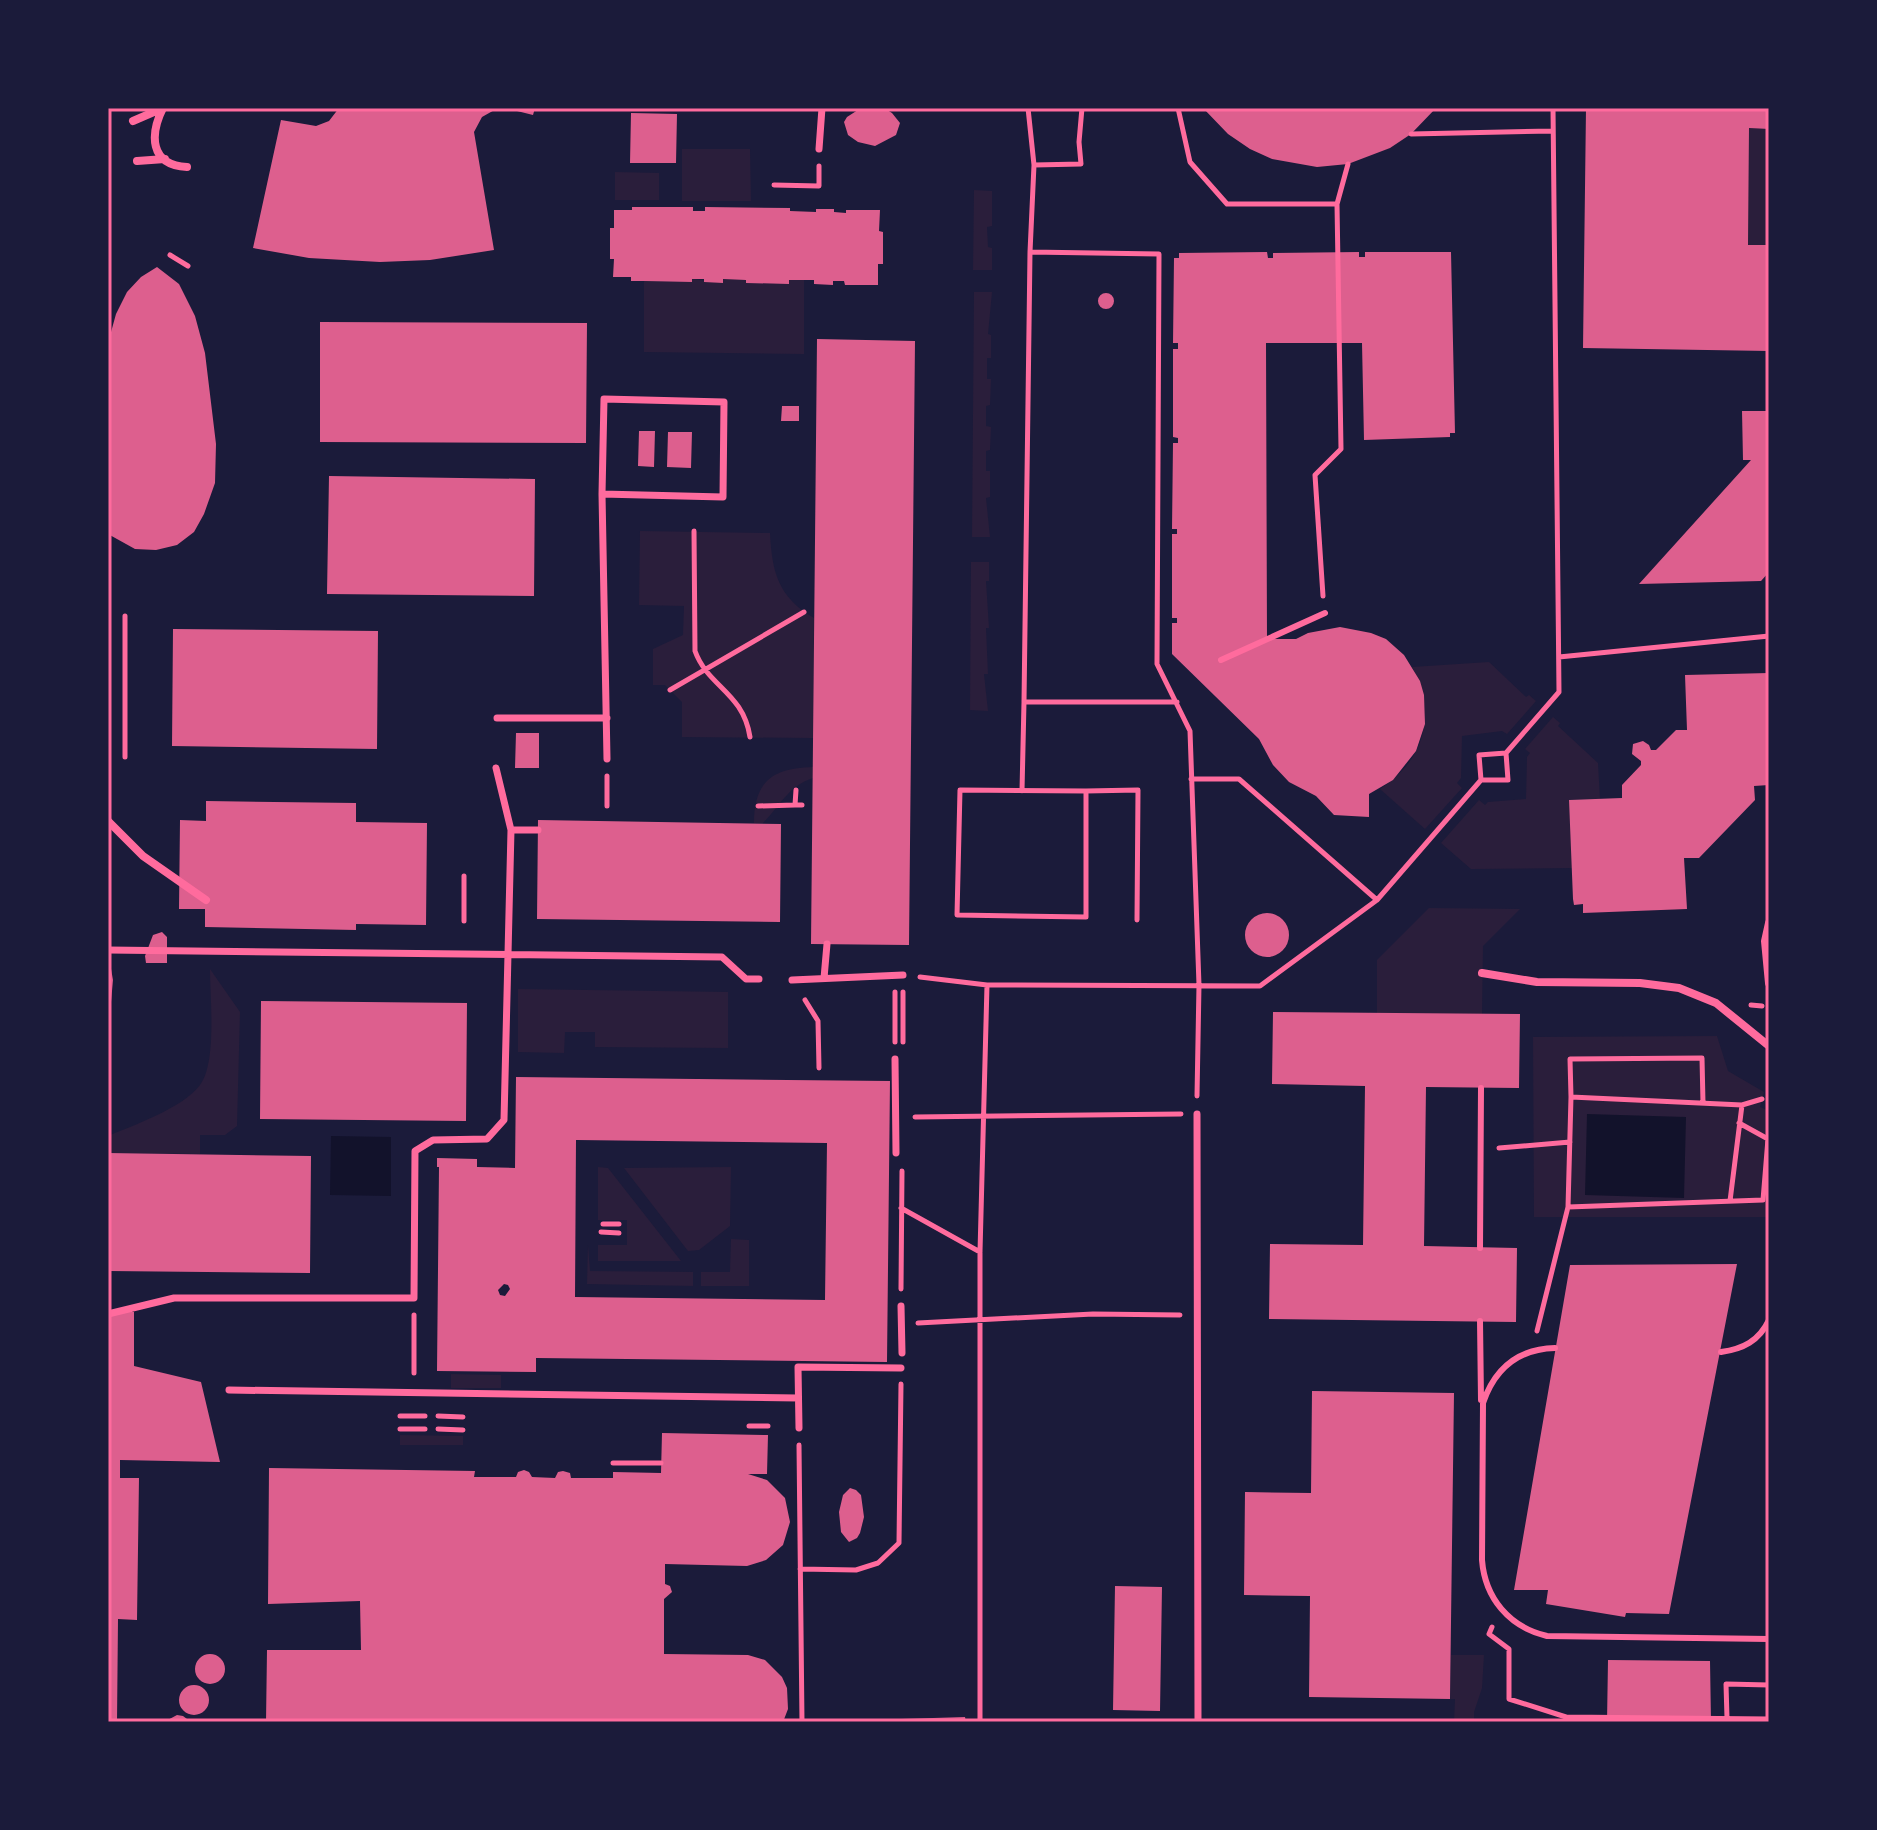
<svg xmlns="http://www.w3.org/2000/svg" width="1877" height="1830" font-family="Poppins,sans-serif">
	<rect width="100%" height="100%" fill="#1b1b3a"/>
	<!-- green -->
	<path fill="#2a1e3b" d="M 1749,128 L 1769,129 L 1769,248 L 1748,245 Z
		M 682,149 L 750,149 L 751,201 L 682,201 Z
		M 615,172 L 659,173 L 659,200 L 615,200 Z
		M 974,190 L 992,191 L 992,226 L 987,227 L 988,247 L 992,248 L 992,270 L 973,270 Z
		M 692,279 L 722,283 L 723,279 L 746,280 L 747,283 L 788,284 L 789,280 L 804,280 L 804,354 L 644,352 L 644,281 L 692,282 Z
		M 974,292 L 992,292 L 988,334 L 991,335 L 991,358 L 987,358 L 987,379 L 991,379 L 990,405 L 986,406 L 986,426 L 991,427 L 990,450 L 986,451 L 986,471 L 990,471 L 990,497 L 986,498 L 990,537 L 972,537 Z
		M 640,531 L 770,533 C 772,572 778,597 814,618 L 813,738 L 682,737 L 682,702 L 665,685 L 653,685 L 653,649 L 683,635 L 684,606 L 639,605 Z
		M 971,562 L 989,562 L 989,581 L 986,581 L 989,628 L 986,628 L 988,674 L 984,674 L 988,711 L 970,710 Z
		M 1489,662 L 1526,697 L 1529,695 L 1536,701 L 1507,734 L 1502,731 L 1462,736 L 1461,778 L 1457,783 L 1462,788 L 1425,829 L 1380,789 C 1425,760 1437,715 1412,667 Z
		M 1553,717 L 1560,723 L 1558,726 L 1598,763 L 1600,799 L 1569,800 L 1572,868 L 1471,869 L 1441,843 L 1479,800 L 1485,805 L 1488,802 L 1526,799 L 1527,757 L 1530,753 L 1525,749 Z
		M 813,767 L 813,778 C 788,786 780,806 763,823 L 754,823 C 754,782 772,768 813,767 Z
		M 1429,908 L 1520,909 L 1483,946 L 1482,1014 L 1377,1013 L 1377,960 Z
		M 210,969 L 240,1012 L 237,1126 L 225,1135 L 200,1135 L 200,1154 L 108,1153 L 108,1136 C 134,1125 183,1108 200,1085 C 217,1063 210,998 210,969 Z
		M 518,989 L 728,992 L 728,1048 L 595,1047 L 595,1032 L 565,1032 L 564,1053 L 518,1052 Z
		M 1717,1036 L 1728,1071 L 1764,1092 L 1760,1107 L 1769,1111 L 1769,1217 L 1534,1217 L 1533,1037 Z
		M 598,1167 L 608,1168 L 681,1261 L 598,1261 L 598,1245 L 627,1245 L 627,1220 L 598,1220 Z
		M 731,1167 L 730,1226 L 699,1250 L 688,1251 L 624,1168 Z
		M 731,1239 L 749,1240 L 749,1286 L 701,1286 L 701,1272 L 730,1272 Z
		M 588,1245 L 590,1271 L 693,1272 L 693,1286 L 587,1284 Z
		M 451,1374 L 501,1375 L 501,1388 L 451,1388 Z
		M 400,1435 L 463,1436 L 463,1445 L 400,1445 Z
		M 1451,1655 L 1484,1655 L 1482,1688 L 1474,1712 L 1474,1722 L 1454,1722 L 1455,1699 L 1450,1699 Z"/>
	<!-- water -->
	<path fill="#12122b" d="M 1587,1114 L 1686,1117 L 1684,1198 L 1585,1195 Z
		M 331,1136 L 391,1137 L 391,1196 L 330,1195 Z"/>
	<!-- building -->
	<path fill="#dd5f8e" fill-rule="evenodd" d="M 339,108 L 498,108 L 482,117 L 474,132 L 494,250 L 430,260 L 380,262 L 309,258 L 253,248 L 281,120 L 316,126 L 329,121 Z
		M 505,108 L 535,108 L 533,115 Z
		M 861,108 L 884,108 L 892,113 L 900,123 L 896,135 L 875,146 L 858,142 L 848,135 L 844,122 L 847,117 Z
		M 1203,108 L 1436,108 L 1411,134 L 1390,148 L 1348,164 L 1317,167 L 1272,159 L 1250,149 L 1228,134 Z
		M 1586,108 L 1769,108 L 1769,129 L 1749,128 L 1748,245 L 1768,245 L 1769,248 L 1769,351 L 1583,348 Z
		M 631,113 L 677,114 L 676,163 L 630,163 Z
		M 632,207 L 693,207 L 693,211 L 705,211 L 705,207 L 790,208 L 790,211 L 816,212 L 816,209 L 834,209 L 834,212 L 846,213 L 846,210 L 880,210 L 879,231 L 883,232 L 883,264 L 878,264 L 878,285 L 845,285 L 844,281 L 833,281 L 833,285 L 814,284 L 814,280 L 789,280 L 789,284 L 746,283 L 746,280 L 723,279 L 723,283 L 704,282 L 704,279 L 692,279 L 692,282 L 644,281 L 631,281 L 631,277 L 613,277 L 614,259 L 610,259 L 610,228 L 614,228 L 614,210 L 632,210 Z
		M 1267,252 L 1268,258 L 1273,258 L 1273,253 L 1359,252 L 1359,257 L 1365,257 L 1365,252 L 1451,252 L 1455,433 L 1450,433 L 1450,437 L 1364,440 L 1362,343 L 1266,343 L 1267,639 L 1296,639 L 1308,633 L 1340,627 L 1371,633 L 1386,639 L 1404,655 L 1420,681 L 1424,695 L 1425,724 L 1416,751 L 1393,780 L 1369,794 L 1369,817 L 1334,815 L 1316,796 L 1289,782 L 1273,765 L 1259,739 L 1172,654 L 1172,623 L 1177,623 L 1177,618 L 1172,618 L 1172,534 L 1177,534 L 1177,529 L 1172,529 L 1173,443 L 1178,443 L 1178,438 L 1173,437 L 1173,349 L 1178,349 L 1178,343 L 1173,343 L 1174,258 L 1179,258 L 1179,253 Z
		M 157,267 L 179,284 L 195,316 L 205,353 L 216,444 L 215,483 L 204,514 L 194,532 L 177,545 L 156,550 L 135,549 L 108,534 L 108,343 L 116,314 L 127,292 L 141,277 Z
		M1098 301a8 8 0 1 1 16 0a8 8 0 1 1-16 0Z
		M 320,322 L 587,323 L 586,443 L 320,442 Z
		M 817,339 L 915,341 L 909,945 L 811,944 Z
		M 782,406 L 799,406 L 799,421 L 781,421 Z
		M 1742,411 L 1769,411 L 1769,572 L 1761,581 L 1639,584 L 1751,460 L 1743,460 Z
		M 639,431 L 655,431 L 654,467 L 638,466 Z
		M 668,432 L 692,432 L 691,468 L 667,467 Z
		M 329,476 L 535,479 L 534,596 L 327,594 Z
		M 173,629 L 378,631 L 377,749 L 172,746 Z
		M 1769,673 L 1769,785 L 1754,786 L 1755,800 L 1699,858 L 1684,858 L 1687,909 L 1583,913 L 1583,904 L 1574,905 L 1573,899 L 1569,800 L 1622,798 L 1622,785 L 1641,765 L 1641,761 L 1632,754 L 1633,744 L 1643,741 L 1649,745 L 1651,750 L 1656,750 L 1676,730 L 1687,730 L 1685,675 Z
		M 516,733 L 539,733 L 539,768 L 515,768 Z
		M 206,801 L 356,803 L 356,822 L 427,823 L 426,925 L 356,924 L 356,930 L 205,927 L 205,909 L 179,909 L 180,820 L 206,821 Z
		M 538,820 L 781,824 L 780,922 L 537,919 Z
		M1245 935a22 22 0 1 1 44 0a22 22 0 1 1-44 0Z
		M 162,932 L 167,937 L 167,963 L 146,963 L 145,956 L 153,935 Z
		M 108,952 L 113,980 L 110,1013 L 108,1012 Z
		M 261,1001 L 467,1003 L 466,1121 L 260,1119 Z
		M 1273,1012 L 1520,1014 L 1519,1088 L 1426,1087 L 1424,1246 L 1517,1248 L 1516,1322 L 1269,1319 L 1270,1244 L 1363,1245 L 1365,1086 L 1272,1084 Z
		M 516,1077 L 890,1081 L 887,1362 L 536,1358 L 536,1372 L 437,1371 L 439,1167 L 437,1167 L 437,1158 L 477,1159 L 477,1167 L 515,1168 ZM 576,1140 L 827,1143 L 825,1300 L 575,1297 ZM 504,1284 L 508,1285 L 510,1289 L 505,1296 L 500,1295 L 498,1290 Z
		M 108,1153 L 311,1156 L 310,1273 L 108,1271 Z
		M 1737,1264 L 1669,1614 L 1626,1613 L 1625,1617 L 1546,1604 L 1548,1590 L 1514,1590 L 1570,1265 Z
		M 108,1311 L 134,1312 L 134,1366 L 201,1382 L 220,1462 L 120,1460 L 120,1478 L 139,1478 L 137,1620 L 118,1619 L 117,1722 L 108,1722 Z
		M 1312,1391 L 1454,1393 L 1450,1699 L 1309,1697 L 1310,1596 L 1244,1595 L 1245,1492 L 1311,1493 Z
		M 662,1433 L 768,1435 L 767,1474 L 748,1474 L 767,1480 L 785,1498 L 790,1522 L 783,1545 L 766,1560 L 747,1566 L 665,1564 L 665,1584 L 670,1586 L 672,1592 L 664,1599 L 664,1654 L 748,1655 L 765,1660 L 782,1677 L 787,1688 L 788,1709 L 783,1722 L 266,1722 L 267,1650 L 361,1650 L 360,1601 L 268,1604 L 269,1468 L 475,1471 L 474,1477 L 516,1477 L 518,1472 L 524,1470 L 529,1472 L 532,1477 L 555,1478 L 558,1472 L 563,1471 L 570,1473 L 571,1478 L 613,1478 L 613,1472 L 661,1473 Z
		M 850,1488 L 856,1490 L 861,1495 L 864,1517 L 860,1533 L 857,1538 L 849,1542 L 841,1532 L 839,1512 L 843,1495 Z
		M 1115,1586 L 1162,1587 L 1160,1711 L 1113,1710 Z
		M195 1669a15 15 0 1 1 30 0a15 15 0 1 1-30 0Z
		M 1608,1660 L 1710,1661 L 1711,1722 L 1607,1722 Z
		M179 1700a15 15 0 1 1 30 0a15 15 0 1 1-30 0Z
		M 177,1715 L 183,1716 L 191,1722 L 164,1722 Z
		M 965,1717 L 966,1722 L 901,1722 L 901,1719 Z"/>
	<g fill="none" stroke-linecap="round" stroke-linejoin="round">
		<!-- path -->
		<path stroke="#ff6b9d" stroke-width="5" d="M 1028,108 L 1034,165 L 1030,252 L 1024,702 L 1177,702
			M 1178,108 L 1190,162 L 1227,204 L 1337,204
			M 1411,134 L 1553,131
			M 1034,165 L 1081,164 L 1079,142 L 1082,108
			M 774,185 L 819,186 L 819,166
			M 1030,252 L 1159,254 L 1157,664 L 1190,731 L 1199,985 L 1197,1096
			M 170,255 L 188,266
			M 694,531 L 695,651 C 708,687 743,692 750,737
			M 1323,596 L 1315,475 L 1341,449 L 1337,204 L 1348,164
			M 125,616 L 125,757
			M 1559,657 L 1769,636
			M 670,690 L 804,612
			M 1191,779 L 1239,779 L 1377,900
			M 1481,780 L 1479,755 L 1506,753
			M 796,790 L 795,805 L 802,805
			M 960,790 L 1086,791 L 1086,917 L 957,915 Z
			M 1022,791 L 1024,702
			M 1086,791 L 1138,790 L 1137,920
			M 607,806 L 607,776
			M 758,806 L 795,805
			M 464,921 L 464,876
			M 920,977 L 987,985 L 1260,986 L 1377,900 L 1481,780 L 1508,780 L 1506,753 L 1559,692 L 1553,108
			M 805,1000 L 818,1021 L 819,1068
			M 1751,1005 L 1762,1006
			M 895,1042 L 895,992
			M 903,1042 L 903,992
			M 1571,1097 L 1568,1207 L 1763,1200 L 1768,1139 L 1739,1123
			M 1703,1103 L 1702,1058 L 1570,1059 L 1571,1097 L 1742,1105 L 1762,1099
			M 915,1117 L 1181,1114
			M 1499,1148 L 1570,1142
			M 1730,1201 L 1742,1105
			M 901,1208 L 980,1252
			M 603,1224 L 619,1224
			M 601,1232 L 619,1233
			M 901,1289 L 902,1171
			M 918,1323 L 1093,1314 L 1180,1315
			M 1537,1331 L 1568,1207
			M 414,1373 L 414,1315
			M 400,1416 L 425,1416
			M 438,1416 L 463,1417
			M 749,1426 L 768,1426
			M 400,1429 L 425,1429
			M 438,1429 L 463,1430
			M 799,1445 L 802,1722
			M 613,1463 L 661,1463
			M 800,1569 L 856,1570 L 878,1563 L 899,1543 L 901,1384
			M 1492,1627 L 1489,1634 L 1509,1649 L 1509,1699 L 1566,1717
			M 1727,1718 L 1726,1684 L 1769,1685
			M 980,1722 L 980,1252 L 987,985
			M 1566,1722 L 1566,1717 L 1769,1719"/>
		<!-- service -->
		<path stroke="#ff6b9d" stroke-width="6" d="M 1221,660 L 1325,613
			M 1480,1248 L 1481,1088
			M 1480,1321 L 1481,1400
			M 1555,1348 C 1518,1349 1495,1368 1483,1403 L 1482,1560 C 1485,1598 1509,1627 1547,1636 L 1769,1639
			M 1721,1352 C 1743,1349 1759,1341 1769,1320"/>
		<!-- pedestrian -->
		<path stroke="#ff6b9d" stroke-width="7" d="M 819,149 L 822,108
			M 604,399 L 724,402 L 723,497 L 602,494 Z
			M 602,494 L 607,759
			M 497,718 L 607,718
			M 511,830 L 538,830
			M 108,950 L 722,957 L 746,979 L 759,979
			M 824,978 L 827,944
			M 792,980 L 903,975
			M 895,1059 L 896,1153
			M 1197,1114 L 1198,1722
			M 901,1306 L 902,1353
			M 108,1314 L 174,1298 L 414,1298 L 415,1151 L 433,1140 L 487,1139 L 504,1120 L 511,830 L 496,768
			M 229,1390 L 798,1398
			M 799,1428 L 798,1367 L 901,1368"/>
		<!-- minor -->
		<path stroke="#ff6b9d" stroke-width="8" d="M 163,108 C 150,134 149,165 187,167
			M 133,121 L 163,108
			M 137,161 L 165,159
			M 108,821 L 143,856 L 206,900
			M 1769,923 L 1765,941 L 1769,983
			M 1482,973 L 1537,982 L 1640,983 L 1679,988 L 1716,1003 L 1769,1046"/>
	</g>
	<!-- border -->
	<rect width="1877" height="1830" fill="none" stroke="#1b1b3a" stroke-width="220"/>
	<rect x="110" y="110" width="1657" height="1610" fill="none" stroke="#ff6b9d" stroke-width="3"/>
</svg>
